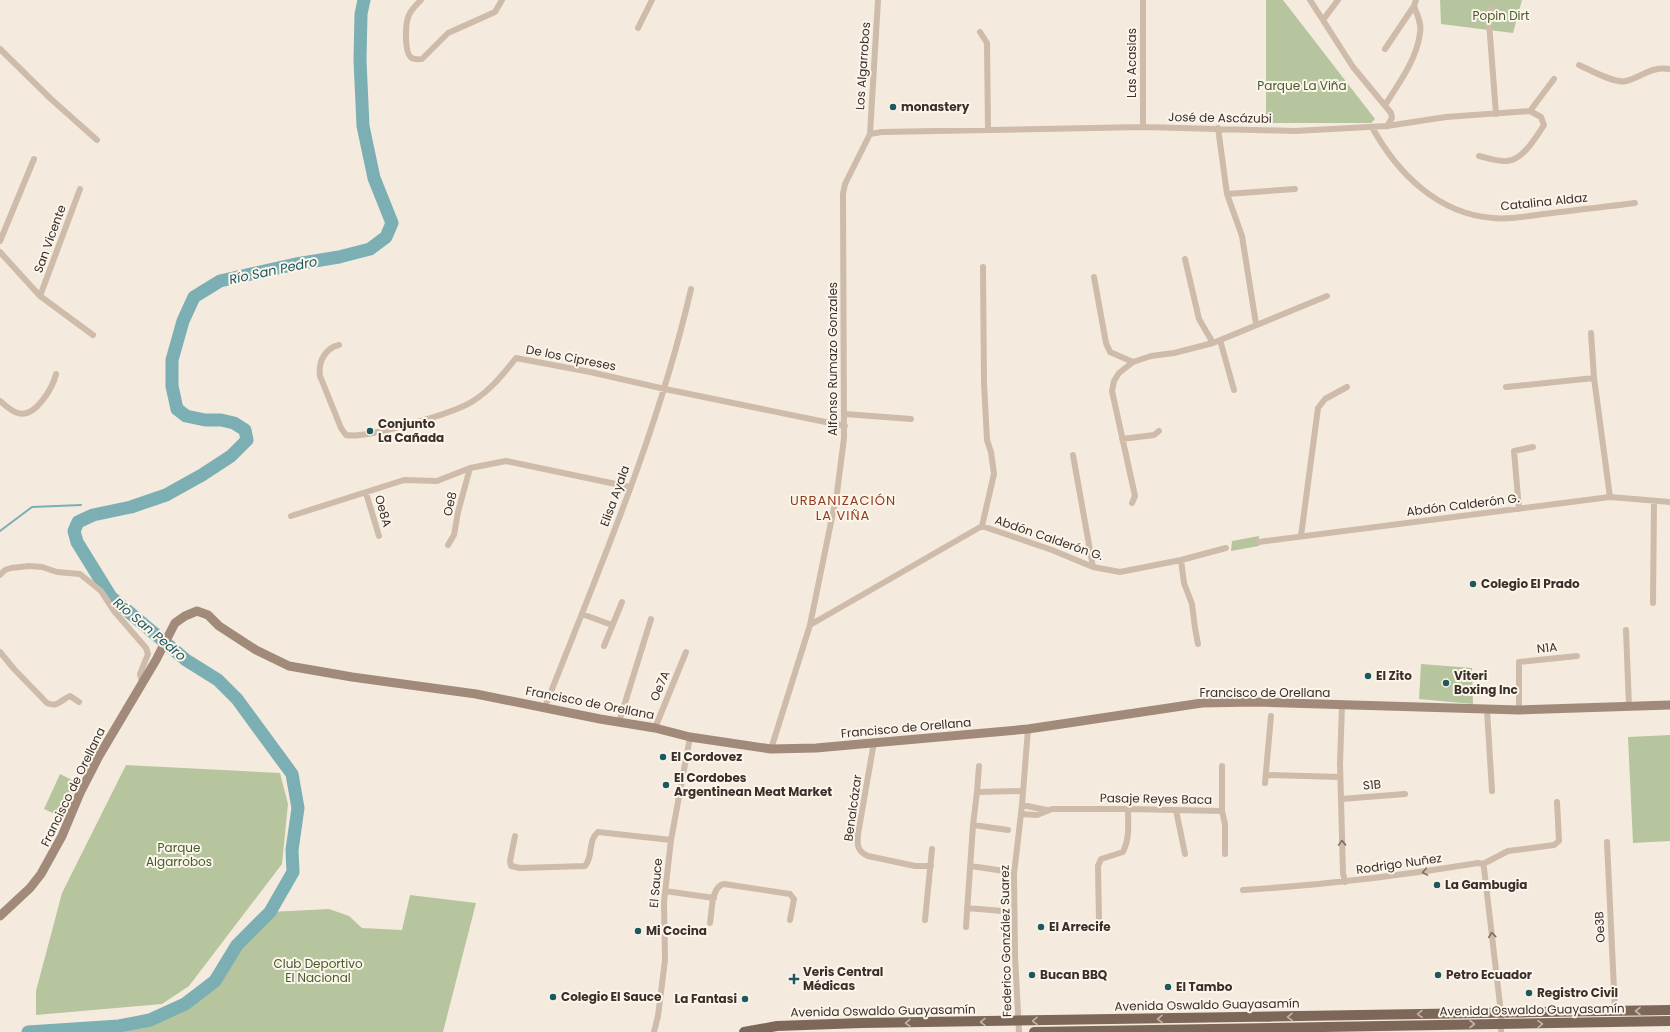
<svg xmlns="http://www.w3.org/2000/svg" width="1670" height="1032" font-family="Poppins,sans-serif">
	<rect width="100%" height="100%" fill="#f4ebde"/>
	<!-- green -->
	<path fill="#b6c59d" d="M 1266,0 L 1283,0 L 1375,119 L 1371,123 L 1266,123 Z
		M 1440,0 L 1522,0 L 1513,33 L 1441,24 Z
		M 1259,536 L 1259,546 L 1231,551 L 1232,541 Z
		M 1421,664 L 1472,668 L 1473,704 L 1419,699 Z
		M 1670,735 L 1670,841 L 1633,843 L 1628,737 Z
		M 126,765 L 280,773 L 288,804 L 282,864 L 189,986 L 162,1004 L 36,1015 L 36,991 L 62,893 Z
		M 60,774 L 78,783 L 62,817 L 44,809 Z
		M 410,895 L 476,903 L 443,1032 L 90,1032 L 150,1020 L 185,1004 L 215,981 L 237,945 L 270,912 L 329,909 L 349,916 L 362,928 L 402,930 Z"/>
	<g fill="none" stroke-linecap="round" stroke-linejoin="round">
		<!-- stream -->
		<path stroke="#7bafb4" stroke-width="2" d="M 0,531 L 32,507 L 81,505"/>
		<!-- river -->
		<path stroke="#7bafb4" stroke-width="13" d="M 28,1032 L 119,1026 L 150,1020 L 185,1004 L 215,981 L 237,945 L 270,912 L 293,872 L 292,850 L 298,808 L 292,774 L 237,699 L 218,680 L 186,660 L 111,597 L 77,542 L 74,531 L 78,522 L 93,515 L 131,507 L 166,495 L 202,475 L 231,456 L 247,440 L 245,430 L 234,423 L 221,420 L 205,420 L 186,416 L 177,409 L 172,386 L 172,360 L 183,321 L 194,297 L 220,281 L 296,264 L 339,257 L 370,249 L 386,237 L 392,223 L 374,178 L 363,126 L 360,60 L 361,14 L 364,0"/>
		<!-- street -->
		<path stroke="#cebba9" stroke-width="6" d="M 421,0 C 417,4 411,10 409,15 C 405,23 404,54 412,58 C 415,60 419,59 422,59 L 448,33 L 495,12 L 502,0
			M 1143,0 L 1143,127
			M 1310,0 L 1353,67 L 1391,113 L 1392,118 L 1387,126
			M 1491,9 L 1489,22 L 1496,114
			M 1323,20 L 1338,0
			M 638,28 L 652,0
			M 980,32 L 987,43 L 988,130
			M 0,49 L 51,99 L 97,140
			M 1385,49 L 1414,6
			M 1579,65 C 1590,70 1615,84 1626,81 C 1642,77 1651,66 1670,69
			M 1385,105 C 1399,83 1417,59 1420,33 C 1422,24 1417,14 1414,6 L 1416,0
			M 1372,127 C 1397,173 1438,214 1493,218 C 1510,220 1527,216 1544,214 C 1574,210 1605,207 1635,203
			M 1218,128 L 1227,194 L 1242,236 L 1256,324
			M 870,134 L 882,132 L 1143,127 L 1295,131 L 1387,126 L 1446,117 L 1530,111 L 1554,79
			M 1479,156 C 1487,158 1498,162 1507,161 C 1523,160 1536,137 1544,125 L 1541,117 L 1530,111
			M 1227,194 L 1295,189
			M 0,241 L 34,159
			M 0,252 L 40,296 L 93,335
			M 1185,259 L 1199,319 L 1213,343
			M 1094,277 L 1106,343 L 1110,352 L 1133,362
			M 40,296 L 80,189
			M 1591,333 L 1594,378 L 1610,497
			M 1220,340 L 1234,390
			M 339,345 C 325,348 318,362 320,376 L 341,428 L 346,435 C 366,439 455,413 473,401 C 490,391 504,373 516,358 L 590,372 L 665,389 L 845,426
			M 1506,387 L 1594,378
			M 0,401 C 5,405 12,412 18,413 C 35,419 53,387 56,374
			M 845,414 L 911,419
			M 1122,439 L 1154,435 L 1159,431
			M 1073,455 L 1093,567
			M 366,493 L 379,536
			M 1132,503 L 1135,496 L 1112,391 L 1114,381 L 1119,373 L 1133,362 L 1151,356 L 1174,353 L 1213,343 L 1327,296
			M 1519,509 L 1514,451 L 1533,447
			M 291,516 L 404,480 L 437,481 L 470,468 L 506,461 L 630,487
			M 982,526 L 1052,550 L 1093,567 L 1120,572 L 1181,560 L 1226,548
			M 1301,536 L 1318,408 L 1325,399 L 1347,387
			M 1259,542 L 1610,497 L 1670,502
			M 448,545 L 454,535 L 458,512 L 470,468
			M 1181,560 L 1184,583 L 1192,604 L 1195,628 L 1198,644
			M 0,575 L 5,570 L 11,568 L 29,566 L 42,567 L 57,572 L 80,574 L 101,591 L 114,611 L 146,648 L 148,654 L 140,674 L 142,682
			M 1653,603 L 1654,501
			M 582,614 L 612,625
			M 810,625 L 982,526 L 994,474 L 991,452 L 987,440 L 984,383 L 983,267
			M 1626,630 L 1629,707
			M 604,646 L 622,602
			M 0,652 L 14,669 L 47,703 C 58,708 62,699 70,696 L 79,702
			M 1342,705 L 1340,764 L 1343,873 L 1345,882
			M 545,707 C 599,569 658,433 691,289
			M 1487,710 L 1492,791
			M 1519,710 L 1519,662 L 1577,656
			M 619,722 L 651,619
			M 655,728 L 686,652
			M 874,742 L 858,834 C 857,845 857,851 868,856 L 915,866 L 931,866
			M 771,749 L 810,625 L 837,493 L 844,438 L 843,194 L 845,184 L 870,134 L 878,0
			M 1266,775 L 1340,777
			M 1265,783 L 1271,716
			M 977,792 L 979,766
			M 1341,799 L 1405,794
			M 1022,805 L 1047,810
			M 1176,810 L 1185,854
			M 1222,811 L 1222,766
			M 1021,814 L 1037,815 L 1052,809 L 1128,809 L 1222,811 L 1225,824 L 1225,854
			M 973,825 L 1008,830
			M 515,836 L 510,861 L 511,866 L 520,868 L 585,866 C 594,856 587,841 598,832 L 671,840
			M 1607,842 L 1615,1011
			M 1483,864 L 1508,851 L 1554,845 L 1559,841 L 1557,802
			M 971,866 L 1004,871
			M 1243,890 C 1322,885 1400,876 1478,863 L 1483,864 L 1484,868 L 1501,1013 L 1501,1032
			M 665,891 L 714,898
			M 967,908 L 1002,911
			M 925,920 L 932,849
			M 1099,921 L 1098,866 L 1101,859 L 1123,852 C 1130,838 1128,824 1128,809
			M 710,923 C 712,912 711,886 724,884 L 790,894 L 794,899 L 790,920
			M 966,927 L 973,825 L 977,792 L 1023,791
			M 654,1032 L 658,1016 L 665,960 L 664,902 L 671,840 L 690,737
			M 1019,1032 L 1015,956 L 1014,874 L 1022,805 L 1028,729"/>
		<!-- secondary -->
		<path stroke="#a28a7a" stroke-width="9" d="M 0,916 L 30,888 L 41,874 L 62,836 L 80,793 L 99,756 L 156,660 L 175,623 L 185,616 L 197,611 L 208,615 L 219,626 L 256,650 L 289,666 L 352,677 L 476,694 L 600,719 L 655,728 L 690,737 L 771,749 L 816,748 L 1028,729 L 1202,703 L 1256,702 L 1519,710 L 1670,705"/>
		<!-- primary -->
		<path stroke="#7d6759" stroke-width="10" d="M 744,1032 L 777,1026 L 862,1023 L 1670,1010
			M 1034,1032 L 1670,1021"/>
	</g>
	<!-- one-way arrows -->
	<defs><path id="oneway-chevron" d="M-2-3.5L2.5 0L-2 3.5" fill="none" stroke-width="1.6" stroke-linecap="round" stroke-linejoin="round"/></defs>
	<g stroke="#7d6e63">
		<use href="#oneway-chevron" transform="translate(1342 843) rotate(-92)"/>
		<use href="#oneway-chevron" transform="translate(1425 872) rotate(170)"/>
		<use href="#oneway-chevron" transform="translate(1492 935) rotate(-96)"/>
	</g>
	<g stroke="#c2b5a9">
		<use href="#oneway-chevron" transform="translate(1638 1011) rotate(180)"/>
		<use href="#oneway-chevron" transform="translate(1420 1014) rotate(179)"/>
		<use href="#oneway-chevron" transform="translate(1290 1017) rotate(179)"/>
		<use href="#oneway-chevron" transform="translate(1160 1019) rotate(179)"/>
		<use href="#oneway-chevron" transform="translate(1035 1021) rotate(179)"/>
		<use href="#oneway-chevron" transform="translate(983 1022) rotate(179)"/>
		<use href="#oneway-chevron" transform="translate(908 1023) rotate(179)"/>
		<use href="#oneway-chevron" transform="translate(1472 1024)"/>
		<use href="#oneway-chevron" transform="translate(1540 1024) rotate(-1)"/>
	</g>
	<!-- markers -->
	<g fill="#1b595f" stroke="#fbf5eb" stroke-width="1.5">
		<circle cx="893" cy="107" r="4"/>
		<circle cx="370" cy="431" r="4"/>
		<circle cx="1473" cy="584" r="4"/>
		<circle cx="1368" cy="676" r="4"/>
		<circle cx="1446" cy="683" r="4"/>
		<circle cx="663" cy="757" r="4"/>
		<circle cx="666" cy="785" r="4"/>
		<circle cx="1437" cy="885" r="4"/>
		<circle cx="1041" cy="927" r="4"/>
		<circle cx="638" cy="931" r="4"/>
		<circle cx="1032" cy="975" r="4"/>
		<circle cx="1438" cy="975" r="4"/>
		<path d="M792 973h4v4h4v4h-4v4h-4v-4h-4v-4h4z"/>
		<circle cx="1168" cy="987" r="4"/>
		<circle cx="1529" cy="993" r="4"/>
		<circle cx="553" cy="997" r="4"/>
		<circle cx="745" cy="999" r="4"/>
	</g>
	<g text-anchor="middle" stroke-width="4" stroke-linejoin="round" paint-order="stroke">
		<!-- park labels -->
		<g font-size="12" fill="#485b2b" stroke="#fbf5eb">
			<text x="1501" y="20">Popin Dirt</text>
			<text x="1302" y="90">Parque La Viña</text>
			<text x="179" y="852">Parque<tspan x="179" dy="14">Algarrobos</tspan></text>
			<text x="318" y="968">Club Deportivo<tspan x="318" dy="14">El Nacional</tspan></text>
		</g>
		<!-- street labels -->
		<g font-size="12" fill="#3b2f29" stroke="#fbf5eb">
			<text transform="translate(1132 63) rotate(-90)" y="4">Las Acasias</text>
			<text transform="translate(863 66) rotate(-86)" y="4">Los Algarrobos</text>
			<text transform="translate(1220 118) rotate(1)" y="4">José de Ascázubi</text>
			<text transform="translate(1544 202) rotate(-6)" y="4">Catalina Aldaz</text>
			<text transform="translate(50 239) rotate(-70)" y="4">San Vicente</text>
			<text transform="translate(571 358) rotate(11)" y="4">De los Cipreses</text>
			<text transform="translate(833 359) rotate(-90)" y="4">Alfonso Rumazo Gonzales</text>
			<text transform="translate(615 496) rotate(-70)" y="4">Elisa Ayala</text>
			<text transform="translate(450 504) rotate(-77)" y="4">Oe8</text>
			<text transform="translate(1463 505) rotate(-7)" y="4">Abdón Calderón G.</text>
			<text transform="translate(383 511) rotate(74)" y="4">Oe8A</text>
			<text transform="translate(1049 538) rotate(19)" y="4">Abdón Calderón G.</text>
			<text transform="translate(1547 648) rotate(-6)" y="4">N1A</text>
			<text transform="translate(660 686) rotate(-67)" y="4">Oe7A</text>
			<text x="1265" y="697">Francisco de Orellana</text>
			<text transform="translate(590 703) rotate(11)" y="4">Francisco de Orellana</text>
			<text transform="translate(906 728) rotate(-5)" y="4">Francisco de Orellana</text>
			<text transform="translate(1372 785) rotate(-5)" y="4">S1B</text>
			<text transform="translate(73 787) rotate(-64)" y="4">Francisco de Orellana</text>
			<text transform="translate(1156 799) rotate(1)" y="4">Pasaje Reyes Baca</text>
			<text transform="translate(853 808) rotate(-82)" y="4">Benalcázar</text>
			<text transform="translate(1399 864) rotate(-8)" y="4">Rodrigo Nuñez</text>
			<text transform="translate(656 883) rotate(-85)" y="4">El Sauce</text>
			<text transform="translate(1600 927) rotate(-93)" y="4">Oe3B</text>
			<text transform="translate(1006 941) rotate(-91)" y="4">Federico González Suarez</text>
			<text transform="translate(1207 1005) rotate(-1)" y="4">Avenida Oswaldo Guayasamín</text>
			<text transform="translate(1532 1010) rotate(-1)" y="4">Avenida Oswaldo Guayasamín</text>
			<text transform="translate(883 1011) rotate(-1)" y="4">Avenida Oswaldo Guayasamín</text>
		</g>
		<!-- poi labels -->
		<g font-size="12" font-weight="bold" fill="#3b2f29" stroke="#fbf5eb" text-anchor="start">
			<text x="901" y="111">monastery</text>
			<text x="378" y="428">Conjunto<tspan x="378" dy="14">La Cañada</tspan></text>
			<text x="1481" y="588">Colegio El Prado</text>
			<text x="1376" y="680">El Zito</text>
			<text x="1454" y="680">Viteri<tspan x="1454" dy="14">Boxing Inc</tspan></text>
			<text x="671" y="761">El Cordovez</text>
			<text x="674" y="782">El Cordobes<tspan x="674" dy="14">Argentinean Meat Market</tspan></text>
			<text x="1445" y="889">La Gambugia</text>
			<text x="1049" y="931">El Arrecife</text>
			<text x="646" y="935">Mi Cocina</text>
			<text x="803" y="976">Veris Central<tspan x="803" dy="14">Médicas</tspan></text>
			<text x="1040" y="979">Bucan BBQ</text>
			<text x="1446" y="979">Petro Ecuador</text>
			<text x="1176" y="991">El Tambo</text>
			<text x="1537" y="997">Registro Civil</text>
			<text x="561" y="1001">Colegio El Sauce</text>
			<text x="737" y="1003" text-anchor="end">La Fantasi</text>
		</g>
		<!-- water labels -->
		<g font-size="13" font-style="italic" fill="#1b595f" stroke="#fbf5eb">
			<text transform="translate(273 270) rotate(-12)" y="5">Río San Pedro</text>
			<text transform="translate(150 629) rotate(40)" y="5">Río San Pedro</text>
		</g>
		<!-- neighbourhood labels -->
		<g font-size="13" letter-spacing="1" fill="#903c1c" stroke="#fbf5eb">
			<text x="843" y="505">URBANIZACIÓN<tspan x="843" dy="15">LA VIÑA</tspan></text>
		</g>
	</g>
</svg>
